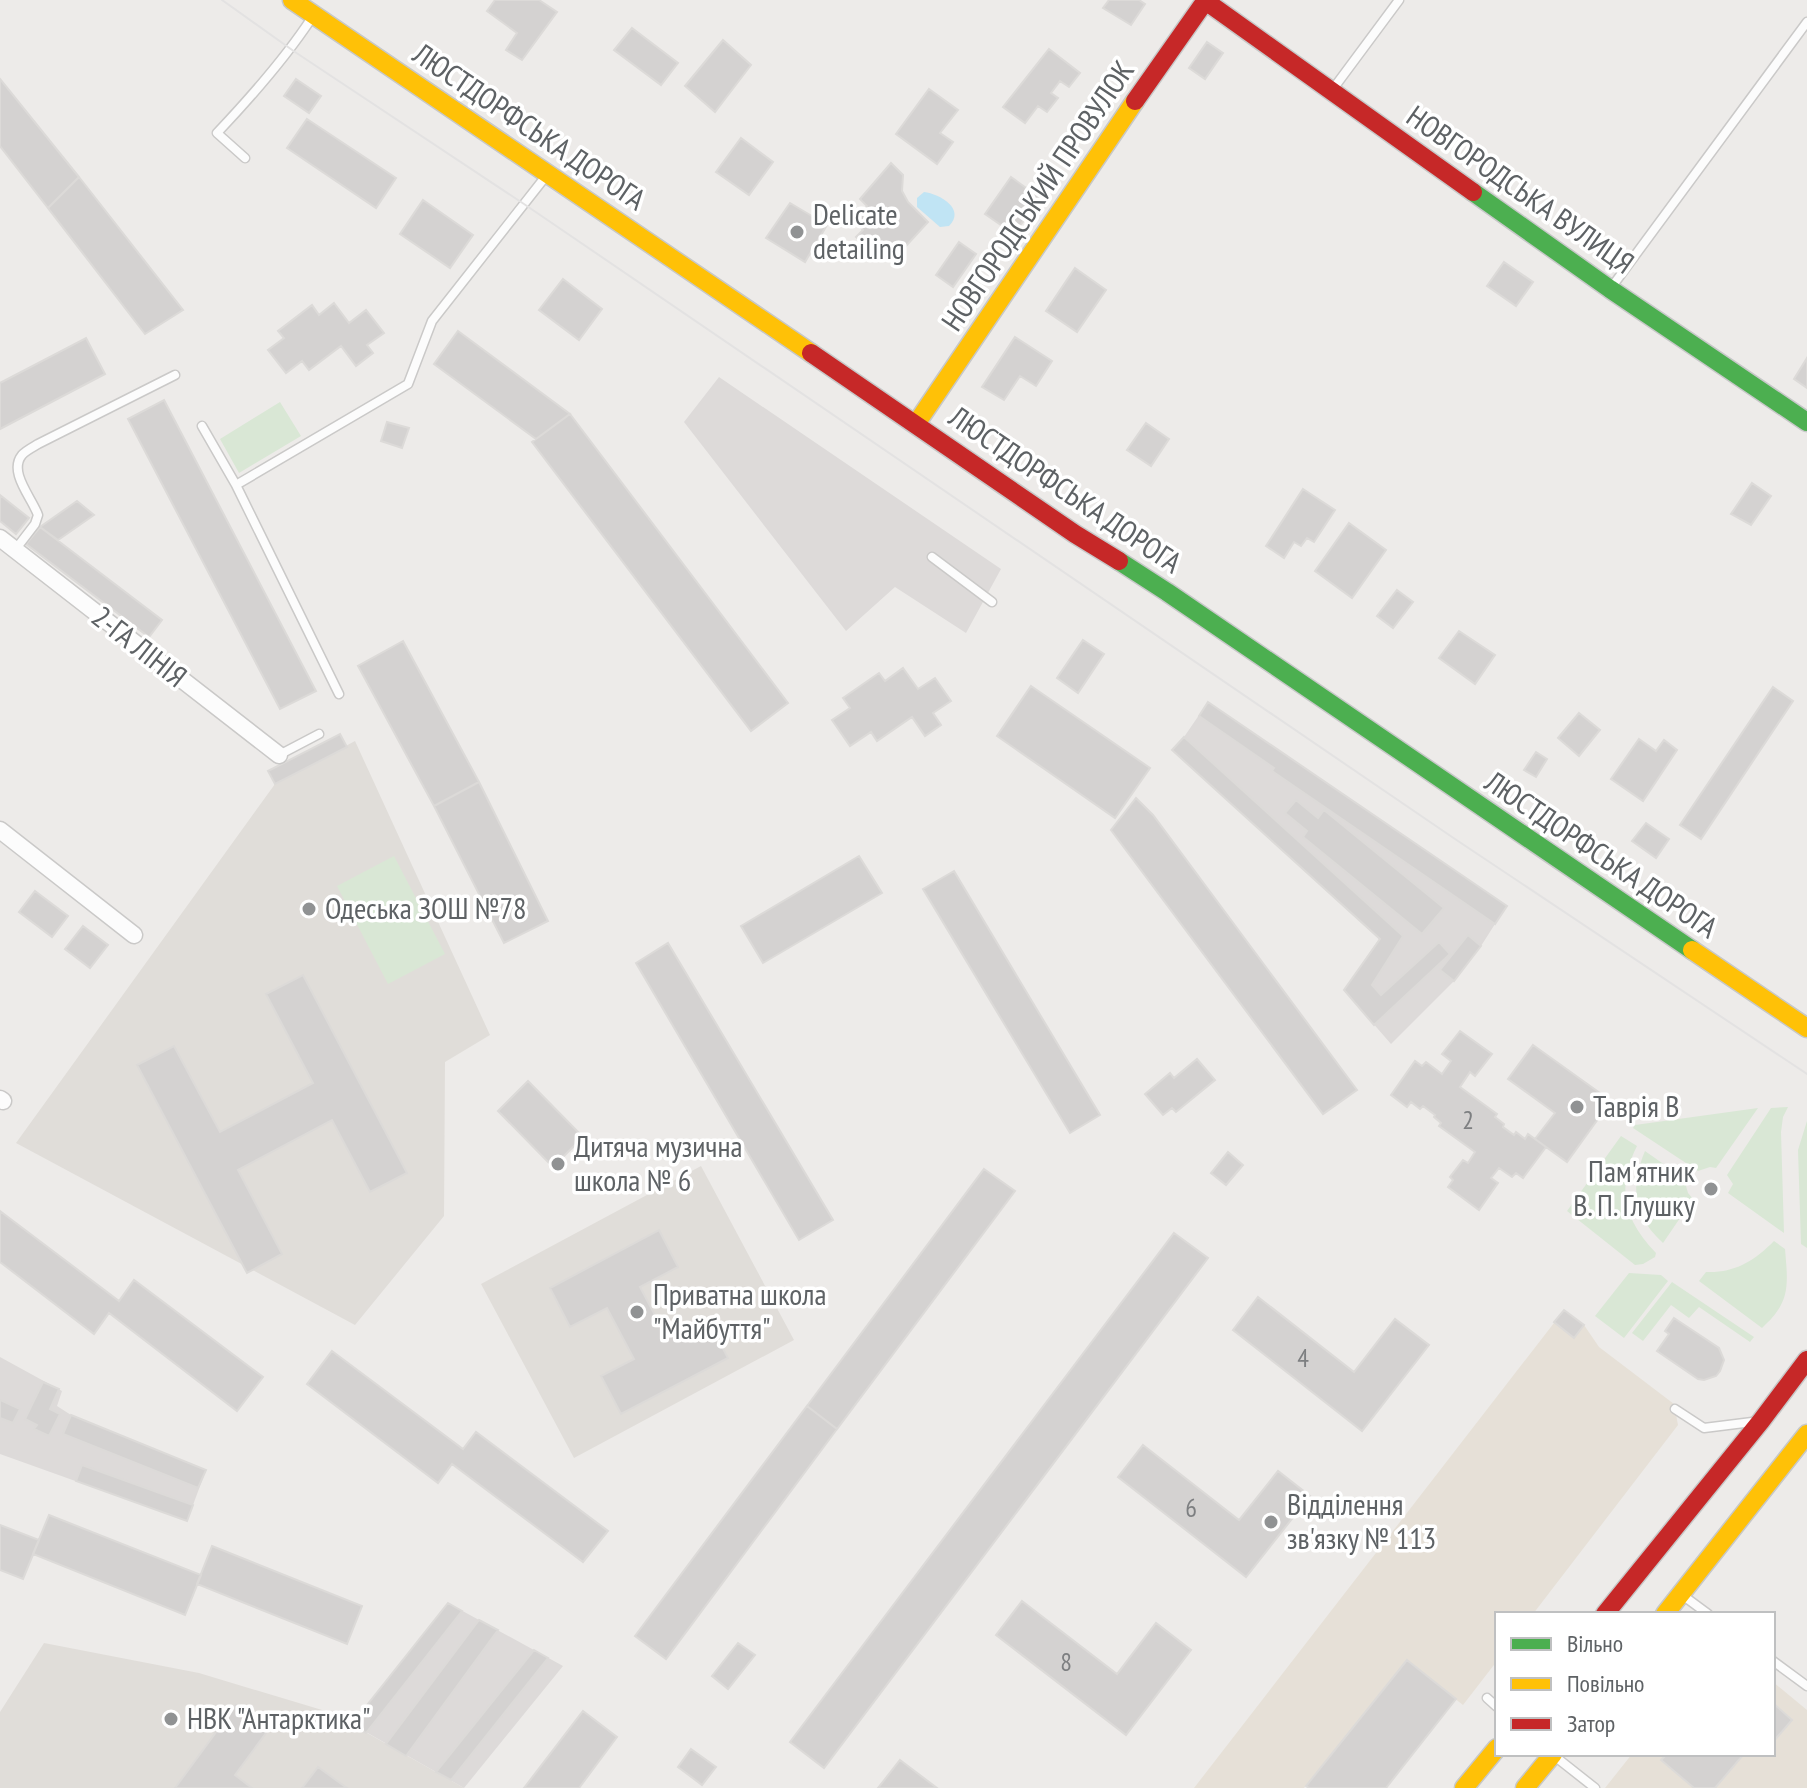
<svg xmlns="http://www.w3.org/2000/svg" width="1807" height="1788" font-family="'PT Sans Narrow',sans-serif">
	<rect width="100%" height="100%" fill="#edebe9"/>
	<!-- commercial -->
	<path fill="#e6e0d7" d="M 1564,1310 L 1584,1325 L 1599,1347 L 1674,1404 L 1678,1425 L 1533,1614 L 1497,1614 L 1497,1661 L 1463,1705 L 1407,1661 L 1304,1788 L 1194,1788 Z
		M 1773,1682 L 1807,1710 L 1807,1788 L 1605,1788 L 1632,1754 L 1773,1754 Z"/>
	<!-- industrial -->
	<path fill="#dddad9" d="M 719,377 L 1001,569 L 966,633 L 895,587 L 846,631 L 684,422 Z
		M 1208,702 L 1495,924 L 1481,946 L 1454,981 L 1391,1044 L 1344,990 L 1379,939 L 1172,750 L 1184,737 Z
		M 0,1357 L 62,1391 L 57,1406 L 71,1415 L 206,1470 L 187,1521 L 0,1454 Z
		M 448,1603 L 563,1666 L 464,1788 L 352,1724 Z"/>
	<!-- education -->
	<path fill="#e0ddd9" d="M 355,741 L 490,1035 L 445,1062 L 444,1216 L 355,1325 L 16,1143 L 275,784 Z
		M 701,1166 L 794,1340 L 574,1458 L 481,1284 Z
		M 44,1643 L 199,1673 L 332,1713 L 464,1788 L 0,1788 L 0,1712 Z"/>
	<!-- green -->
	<path fill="#d9e7d5" d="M 280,402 L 301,436 L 239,473 L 220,439 Z
		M 394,856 L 445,954 L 388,984 L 337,886 Z
		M 1788,1107 L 1783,1117 L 1781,1132 L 1784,1233 L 1728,1193 L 1733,1184 L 1727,1175 L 1771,1108 Z
		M 1758,1108 L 1716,1168 L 1710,1167 L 1698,1171 L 1633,1128 L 1635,1125 Z
		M 1807,1121 L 1807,1248 L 1801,1244 L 1798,1150 Z
		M 1621,1136 L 1637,1146 C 1616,1188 1624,1220 1656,1253 L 1655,1257 L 1643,1264 L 1635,1265 L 1567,1211 Z
		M 1645,1151 L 1689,1182 L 1686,1186 L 1688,1193 L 1693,1199 L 1663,1243 C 1633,1216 1630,1187 1645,1151 Z
		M 1774,1241 L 1785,1249 C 1788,1285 1791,1302 1762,1328 L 1699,1281 L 1706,1272 C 1735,1273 1754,1261 1774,1241 Z
		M 1629,1273 L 1661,1275 L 1668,1281 L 1624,1338 L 1595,1316 Z
		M 1672,1282 L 1754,1337 L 1750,1342 L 1699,1307 L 1689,1318 L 1671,1305 L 1643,1341 L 1632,1333 Z"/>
	<!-- water -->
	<path fill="#c0e4f4" d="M 924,192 C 940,194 966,209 949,226 L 940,227 L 917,207 L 917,198 Z"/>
	<!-- building -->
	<path fill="#d4d2d1" stroke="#dcdad8" stroke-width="2" d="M 495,0 L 539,0 L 557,12 L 522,60 L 506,50 L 517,33 L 487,11 Z
		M 1109,0 L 1139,0 L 1145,4 L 1131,25 L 1103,8 Z
		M 632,28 L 678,63 L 661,85 L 614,50 Z
		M 723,40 L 751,65 L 715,112 L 685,86 Z
		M 1207,42 L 1223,53 L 1205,79 L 1189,68 Z
		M 1049,49 L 1080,73 L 1069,87 L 1060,81 L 1051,93 L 1058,98 L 1047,112 L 1038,106 L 1025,123 L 1003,107 Z
		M 0,79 L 79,177 L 48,208 L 0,146 Z
		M 296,79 L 321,96 L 309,113 L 284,96 Z
		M 929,89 L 958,110 L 940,133 L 953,142 L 937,164 L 896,134 Z
		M 307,119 L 396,178 L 376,208 L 287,148 Z
		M 741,138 L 773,162 L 749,195 L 716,172 Z
		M 891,163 L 903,175 L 902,191 L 908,202 L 928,222 L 895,258 L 880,246 L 875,253 L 856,237 L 863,230 L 855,222 L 867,206 L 860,199 Z
		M 79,177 L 183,310 L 145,334 L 48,208 Z
		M 1011,177 L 1040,198 L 1014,234 L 985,214 Z
		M 423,200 L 473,235 L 450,268 L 400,234 Z
		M 790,203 L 827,225 L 805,262 L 766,238 Z
		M 959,242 L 976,254 L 953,287 L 936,275 Z
		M 1504,262 L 1533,282 L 1516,306 L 1487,286 Z
		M 1075,268 L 1106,290 L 1077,332 L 1046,311 Z
		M 563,279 L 602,309 L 579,340 L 539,310 Z
		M 334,303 L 349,323 L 366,310 L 384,333 L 367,345 L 373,353 L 356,366 L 341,346 L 309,370 L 302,361 L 286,373 L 268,350 L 284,338 L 278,331 L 312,305 L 319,315 Z
		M 458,331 L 570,414 L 536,439 L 434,364 Z
		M 1015,337 L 1052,361 L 1036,386 L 1020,376 L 1004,400 L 982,387 Z
		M 86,338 L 105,374 L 0,429 L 0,383 Z
		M 1807,358 L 1807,388 L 1794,379 Z
		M 164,400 L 316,691 L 280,709 L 128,419 Z
		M 570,414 L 788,703 L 751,731 L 532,442 Z
		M 387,422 L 409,428 L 402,448 L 381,441 Z
		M 1146,423 L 1169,439 L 1151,466 L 1127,450 Z
		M 1752,483 L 1771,496 L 1751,525 L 1731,514 Z
		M 1303,489 L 1335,510 L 1314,542 L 1307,538 L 1301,546 L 1294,542 L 1284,558 L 1266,546 Z
		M 0,495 L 29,518 L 16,534 L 0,521 Z
		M 77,501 L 94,515 L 58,540 L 40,527 Z
		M 1349,523 L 1386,550 L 1352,598 L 1315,571 Z
		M 40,527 L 162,620 L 149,637 L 26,544 Z
		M 1397,590 L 1413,602 L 1393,628 L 1377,616 Z
		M 1459,631 L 1495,655 L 1475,684 L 1439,658 Z
		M 1083,640 L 1104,654 L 1078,693 L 1057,678 Z
		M 403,641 L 479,782 L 434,806 L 358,666 Z
		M 903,668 L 918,689 L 935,678 L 951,701 L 933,713 L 941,725 L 925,736 L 912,717 L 877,741 L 871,732 L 850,746 L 832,720 L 850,708 L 843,698 L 879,673 L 885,681 Z
		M 1031,686 L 1150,768 L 1115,818 L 997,736 Z
		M 1773,687 L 1793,701 L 1701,839 L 1680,825 Z
		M 1208,702 L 1507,906 L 1495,924 L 1272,771 L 1274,768 L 1199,716 Z
		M 1579,713 L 1600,730 L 1579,756 L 1558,738 Z
		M 340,734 L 347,747 L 275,784 L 268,771 Z
		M 1184,737 L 1403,936 L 1372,985 L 1381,995 L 1439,942 L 1450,954 L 1374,1025 L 1344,990 L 1380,939 L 1172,750 Z
		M 1639,739 L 1656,751 L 1664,740 L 1677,750 L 1643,801 L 1611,779 Z
		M 1536,752 L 1547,759 L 1536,777 L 1524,770 Z
		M 479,782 L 548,921 L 504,943 L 434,806 Z
		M 1136,798 L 1153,815 L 1357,1090 L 1323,1114 L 1111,830 Z
		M 1296,800 L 1318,818 L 1324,810 L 1444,908 L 1422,934 L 1303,837 L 1307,831 L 1285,813 Z
		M 1646,823 L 1669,839 L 1656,858 L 1632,841 Z
		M 859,856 L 882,893 L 763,963 L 741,926 Z
		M 954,871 L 1100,1115 L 1070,1133 L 923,889 Z
		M 35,891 L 68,916 L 52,937 L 19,912 Z
		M 83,926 L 108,945 L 90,968 L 65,949 Z
		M 1468,935 L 1481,946 L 1454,981 L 1440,970 Z
		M 668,943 L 833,1220 L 799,1240 L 636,963 Z
		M 303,975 L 407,1173 L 370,1192 L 332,1120 L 238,1170 L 282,1254 L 247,1273 L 137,1065 L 174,1046 L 220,1132 L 313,1083 L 266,994 Z
		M 1460,1031 L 1492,1054 L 1475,1076 L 1470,1072 L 1460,1087 L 1497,1114 L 1495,1117 L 1504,1124 L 1503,1127 L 1514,1135 L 1516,1132 L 1525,1139 L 1528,1134 L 1546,1147 L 1523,1178 L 1516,1173 L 1512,1177 L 1499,1168 L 1491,1178 L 1498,1183 L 1479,1210 L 1448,1187 L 1453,1180 L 1450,1177 L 1463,1160 L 1468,1163 L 1475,1152 L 1439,1126 L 1441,1123 L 1434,1117 L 1435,1115 L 1423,1106 L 1420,1109 L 1411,1102 L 1407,1107 L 1391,1095 L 1415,1061 L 1422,1066 L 1426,1062 L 1442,1074 L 1451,1061 L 1442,1054 Z
		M 1533,1045 L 1611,1101 L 1567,1162 L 1535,1139 L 1555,1113 L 1508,1079 Z
		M 1197,1059 L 1215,1080 L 1176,1112 L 1172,1108 L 1163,1115 L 1145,1094 L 1170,1073 L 1174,1078 Z
		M 528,1081 L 583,1137 L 553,1167 L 498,1111 Z
		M 1228,1152 L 1243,1165 L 1226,1185 L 1211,1173 Z
		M 984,1169 L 1015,1191 L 837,1429 L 807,1406 Z
		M 0,1211 L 119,1301 L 134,1280 L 263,1377 L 237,1411 L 109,1313 L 94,1334 L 0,1262 Z
		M 659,1230 L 678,1267 L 640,1287 L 667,1338 L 706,1317 L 728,1358 L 621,1414 L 601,1376 L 634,1359 L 607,1308 L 570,1327 L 550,1288 Z
		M 1174,1233 L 1208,1258 L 824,1768 L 790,1742 Z
		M 1258,1297 L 1354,1372 L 1395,1319 L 1429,1345 L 1362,1431 L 1233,1330 Z
		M 1564,1310 L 1584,1325 L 1574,1338 L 1554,1322 Z
		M 1674,1318 L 1719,1348 L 1724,1360 L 1720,1371 L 1716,1376 L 1704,1380 L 1698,1379 L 1657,1351 L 1669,1334 L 1665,1331 Z
		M 332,1351 L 463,1449 L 476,1432 L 608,1531 L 583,1562 L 452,1464 L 438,1483 L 307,1384 Z
		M 43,1382 L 59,1389 L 50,1409 L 60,1414 L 49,1436 L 34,1429 L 37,1425 L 25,1419 Z
		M 0,1400 L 20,1409 L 13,1423 L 0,1418 Z
		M 807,1406 L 837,1429 L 666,1659 L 635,1636 Z
		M 71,1415 L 206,1470 L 198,1488 L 63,1434 Z
		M 1143,1445 L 1239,1520 L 1278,1471 L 1310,1496 L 1246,1577 L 1118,1477 Z
		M 82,1465 L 193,1505 L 187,1521 L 76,1481 Z
		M 49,1515 L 201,1575 L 185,1615 L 33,1554 Z
		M 0,1525 L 39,1540 L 23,1579 L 0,1570 Z
		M 212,1546 L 362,1606 L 347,1644 L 197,1584 Z
		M 1022,1601 L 1117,1674 L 1156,1623 L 1191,1650 L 1126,1735 L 996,1635 Z
		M 448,1603 L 462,1611 L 366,1733 L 352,1724 Z
		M 479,1620 L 498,1630 L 406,1756 L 386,1744 Z
		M 738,1643 L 755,1655 L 728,1689 L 712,1676 Z
		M 534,1650 L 548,1658 L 451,1780 L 436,1772 Z
		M 1407,1660 L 1456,1699 L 1386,1788 L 1309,1788 L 1306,1786 Z
		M 1773,1703 L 1792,1720 L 1773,1742 Z
		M 236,1705 L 269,1729 L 235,1775 L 252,1788 L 175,1788 Z
		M 583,1711 L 617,1737 L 579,1788 L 524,1788 Z
		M 691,1749 L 716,1767 L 702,1785 L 678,1767 Z
		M 1667,1754 L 1744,1754 L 1715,1788 L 1694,1788 L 1661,1760 Z
		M 900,1760 L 937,1788 L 878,1788 Z
		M 318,1767 L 347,1788 L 302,1788 Z"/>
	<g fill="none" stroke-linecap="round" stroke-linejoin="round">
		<defs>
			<path id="lane" d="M 1333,89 L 1399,0
				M 245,158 L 217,133 C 251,97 284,60 311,19
				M 1611,288 L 1807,22
				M 202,426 L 236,485 L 339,694
				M 236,485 L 408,384 L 432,321 L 546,176
				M 15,550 L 35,524 L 38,515 C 32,498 8,472 22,455 C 25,451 33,447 38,444 L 175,375
				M 932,557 L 992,602
				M 279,755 L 319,734
				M 1675,1409 L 1704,1428 L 1752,1422
				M 1685,1597 L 1708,1614
				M 1773,1661 L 1807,1686
				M 1487,1698 L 1497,1707
				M 1557,1758 L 1595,1788"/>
			<path id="street" d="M 0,538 L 279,755
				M 0,830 L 134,935
				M 0,1099 L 3,1101"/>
			<path id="fast" d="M 1473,192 L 1610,289 L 1807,422
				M 1119,561 L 1167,592 L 1692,950"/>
			<path id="slow" d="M 292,0 L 811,353
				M 916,424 L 1135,101
				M 1692,950 L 1807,1028
				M 1665,1614 L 1807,1434
				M 1464,1788 L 1497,1748
				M 1525,1788 L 1553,1754"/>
			<path id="jam" d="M 1204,0 L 1473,192
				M 1135,101 L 1206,0
				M 811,353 L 1075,534 L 1119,561
				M 1605,1614 L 1761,1421 L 1807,1360"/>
		</defs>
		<!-- lane casing -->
		<use href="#lane" stroke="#cac9c8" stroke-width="11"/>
		<!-- street casing -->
		<use href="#street" stroke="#cac9c8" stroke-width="19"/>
		<!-- fast casing -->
		<use href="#fast" stroke="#c7c8c8" stroke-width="21"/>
		<!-- slow casing -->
		<use href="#slow" stroke="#c7c8c8" stroke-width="21"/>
		<!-- jam casing -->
		<use href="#jam" stroke="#c7c8c8" stroke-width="21"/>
		<!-- lane -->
		<use href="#lane" stroke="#fcfcfc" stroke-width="8"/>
		<!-- street -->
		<use href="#street" stroke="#fcfcfc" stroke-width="16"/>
		<!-- fast -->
		<use href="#fast" stroke="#4caf50" stroke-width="18"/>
		<!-- slow -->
		<use href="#slow" stroke="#ffc107" stroke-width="18"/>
		<!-- jam -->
		<use href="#jam" stroke="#c62828" stroke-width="18"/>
		<!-- tram -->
		<path stroke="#e3e2e2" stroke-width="2" d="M 222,0 L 295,52 L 524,204 L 1455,839 L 1807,1074"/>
	</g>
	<!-- markers -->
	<g fill="#909293" stroke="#fff" stroke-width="3">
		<circle cx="797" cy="232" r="8"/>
		<circle cx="309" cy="909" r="8"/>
		<circle cx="1577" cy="1107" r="8"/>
		<circle cx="558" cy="1164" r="8"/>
		<circle cx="1711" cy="1189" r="8"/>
		<circle cx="637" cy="1312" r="8"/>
		<circle cx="1271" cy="1522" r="8"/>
		<circle cx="171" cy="1719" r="8"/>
	</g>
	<g text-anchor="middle" stroke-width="7" stroke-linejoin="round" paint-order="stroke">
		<!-- number labels -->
		<g font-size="26" fill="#7d7f81">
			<text x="1468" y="1129">2</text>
			<text x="1303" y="1367">4</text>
			<text x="1191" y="1517">6</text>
			<text x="1066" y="1671">8</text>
		</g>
		<!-- street labels -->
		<g font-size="30" fill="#5e6265" stroke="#fff">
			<text transform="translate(529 127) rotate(34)" y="10">ЛЮСТДОРФСЬКА ДОРОГА</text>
			<text transform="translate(1520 190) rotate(35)" y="10">НОВГОРОДСЬКА ВУЛИЦЯ</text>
			<text transform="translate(1038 196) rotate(-56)" y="10">НОВГОРОДСЬКИЙ ПРОВУЛОК</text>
			<text transform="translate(1065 490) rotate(34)" y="10">ЛЮСТДОРФСЬКА ДОРОГА</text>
			<text transform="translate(139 647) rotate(38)" y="10">2-ГА ЛІНІЯ</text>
			<text transform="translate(1601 855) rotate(34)" y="10">ЛЮСТДОРФСЬКА ДОРОГА</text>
		</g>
		<!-- poi labels -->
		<g font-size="30" fill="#5e6265" stroke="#fff" text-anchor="start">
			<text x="813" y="225">Delicate<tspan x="813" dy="34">detailing</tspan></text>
			<text x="325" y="919">Одеська ЗОШ №78</text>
			<text x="1593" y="1117">Таврія В</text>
			<text x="574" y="1157">Дитяча музична<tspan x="574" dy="34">школа № 6</tspan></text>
			<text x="1695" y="1182" text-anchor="end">Пам'ятник<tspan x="1695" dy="34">В. П. Глушку</tspan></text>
			<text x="653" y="1305">Приватна школа<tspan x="653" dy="34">"Майбуття"</tspan></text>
			<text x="1287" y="1515">Відділення<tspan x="1287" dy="34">зв'язку № 113</tspan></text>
			<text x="187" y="1729">НВК "Антарктика"</text>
		</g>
	</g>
	<!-- legend -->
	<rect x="1495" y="1612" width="280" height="144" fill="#ffffff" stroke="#bfc0c1" stroke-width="2"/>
	<rect x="1511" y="1638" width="40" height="12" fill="#4caf50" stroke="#bfc0c1" stroke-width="2"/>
	<text x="1567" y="1652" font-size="24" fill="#5e6265">Вільно</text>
	<rect x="1511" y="1678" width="40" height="12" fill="#ffc107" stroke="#bfc0c1" stroke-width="2"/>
	<text x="1567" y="1692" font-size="24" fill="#5e6265">Повільно</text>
	<rect x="1511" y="1718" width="40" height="12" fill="#c62828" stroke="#bfc0c1" stroke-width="2"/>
	<text x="1567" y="1732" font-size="24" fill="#5e6265">Затор</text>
</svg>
